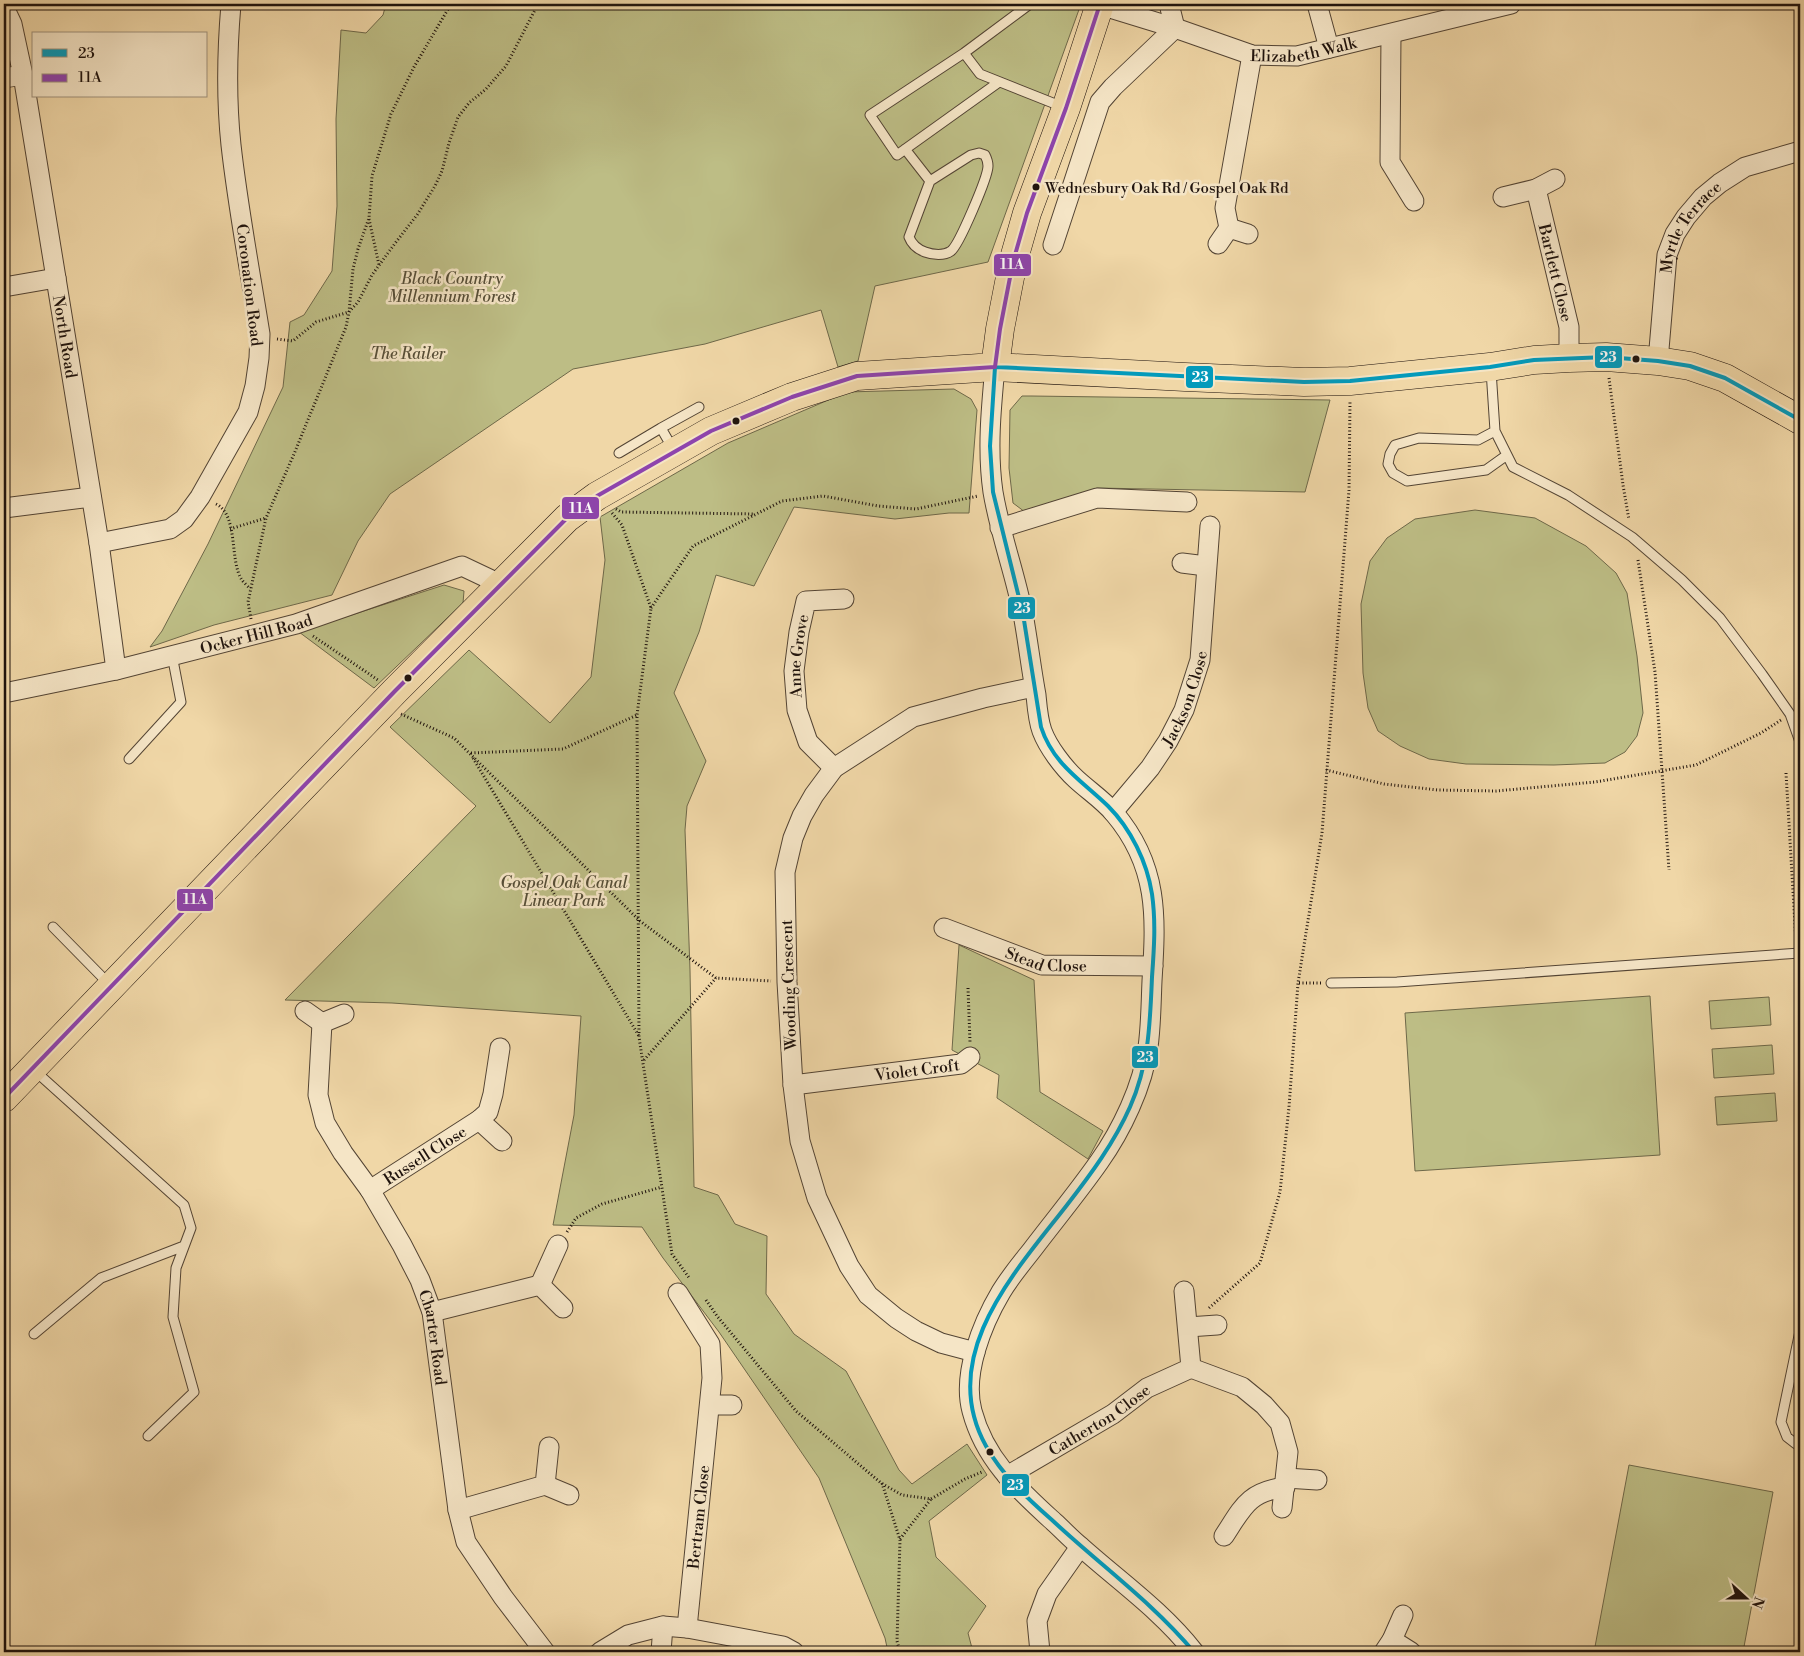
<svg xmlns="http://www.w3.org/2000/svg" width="1804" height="1656" font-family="'Libre Bodoni',serif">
	<rect width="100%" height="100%" fill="#f0d7a7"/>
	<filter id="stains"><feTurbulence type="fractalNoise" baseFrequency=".004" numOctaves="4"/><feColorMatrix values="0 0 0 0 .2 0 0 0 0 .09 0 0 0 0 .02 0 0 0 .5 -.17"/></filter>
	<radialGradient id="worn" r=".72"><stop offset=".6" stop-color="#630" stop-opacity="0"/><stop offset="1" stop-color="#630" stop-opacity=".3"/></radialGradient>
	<!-- green -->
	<path fill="#bdbd85" stroke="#6e6849" d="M 386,4 L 1081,4 L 988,262 L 875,286 L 858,361 L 838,367 L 821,310 L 705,344 L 573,369 L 390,494 L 358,541 L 332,595 L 214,625 L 150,647 L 162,631 L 208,544 L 283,387 L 290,322 L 304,315 L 332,271 L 337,206 L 336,119 L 341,30 L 366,33 L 383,15 Z
		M 954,389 L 971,399 L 977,410 L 969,513 L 949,513 L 895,519 L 794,507 L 754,586 L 716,575 L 699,632 L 674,693 L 706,761 L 687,806 L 685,830 L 690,970 L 694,1187 L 718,1195 L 735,1224 L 767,1236 L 766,1294 L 794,1334 L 846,1371 L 899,1470 L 912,1484 L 967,1444 L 987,1475 L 929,1521 L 936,1557 L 986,1606 L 968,1633 L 973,1652 L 888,1652 L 885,1638 L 819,1478 L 719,1332 L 663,1258 L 642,1227 L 553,1225 L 574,1115 L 581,1016 L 392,1003 L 285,1000 L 476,806 L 390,727 L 469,650 L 550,723 L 591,677 L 605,560 L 600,517 L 728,443 L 847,392 Z
		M 1022,396 L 1031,396 L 1330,400 L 1305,492 L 1097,488 L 1029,515 L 1013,503 L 1009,468 L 1010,410 Z
		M 1475,510 L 1535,518 L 1586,546 L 1616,573 L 1627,593 L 1637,656 L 1643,713 L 1637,736 L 1625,752 L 1605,763 L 1554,765 L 1466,764 L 1429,759 L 1400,746 L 1378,731 L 1368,708 L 1363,673 L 1361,604 L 1370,561 L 1387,538 L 1415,519 Z
		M 444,585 L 464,591 L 463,603 L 374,688 L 299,632 Z
		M 959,945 L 1034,980 L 1040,1092 L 1103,1131 L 1088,1159 L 997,1098 L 999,1075 L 952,1050 Z
		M 1650,996 L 1660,1155 L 1415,1171 L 1405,1013 Z
		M 1769,997 L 1771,1025 L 1711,1029 L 1709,1001 Z
		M 1772,1045 L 1774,1074 L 1714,1078 L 1712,1049 Z
		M 1775,1093 L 1777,1121 L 1717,1125 L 1715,1097 Z
		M 1629,1465 L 1773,1492 L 1743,1652 L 1594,1652 Z"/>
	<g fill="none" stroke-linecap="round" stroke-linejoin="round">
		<defs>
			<path id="service" d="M 964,53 L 980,74 L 1063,107
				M 999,82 L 897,155 L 870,115 L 964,53 L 1030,4
				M 905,149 L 930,181
				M 979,153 L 985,155 C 987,159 988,162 988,166 C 988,177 959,245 951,251 C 944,256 933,255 925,252 C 917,249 912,245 909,237 L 930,181 L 971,155 Z
				M 1491,370 L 1495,431 L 1513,467 L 1568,495 L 1632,537 L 1682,580 L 1720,618 L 1762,674 L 1790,714 L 1800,742
				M 1495,431 L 1478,440 L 1419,438 L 1395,445 L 1390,454 L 1388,464 L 1393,473 L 1407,481 L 1486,470 L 1507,455
				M 673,449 L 661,428 L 699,407
				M 619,453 L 661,428
				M 129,759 L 181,702 L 172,655
				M 53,927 L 109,984
				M 1331,983 L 1397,982 L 1800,953
				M 34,1070 L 184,1205 L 191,1228 L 176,1268 L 173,1317 L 194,1392 L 148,1436
				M 34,1334 L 101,1278 L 184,1246
				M 1796,1444 L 1787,1437 L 1781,1422 L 1800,1331"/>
			<g id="minor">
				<path d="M 1317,4 L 1329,48"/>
				<path id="s1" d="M 1100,5 L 1175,28 L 1252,55 L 1297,56 L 1511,4"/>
				<path id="s2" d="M 4,7 L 12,24 L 23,75 L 99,543 L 116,670"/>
				<path d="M 1391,34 L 1390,162 L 1414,201"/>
				<path d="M 4,78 L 23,75"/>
				<path id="s3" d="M 1536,189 L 1569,327 L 1569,358"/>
				<path d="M 1503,197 L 1536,189 L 1555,179"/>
				<path d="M 1229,228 L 1225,208 L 1252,55"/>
				<path d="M 1218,244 L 1229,228 L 1248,234"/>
				<path d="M 1053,245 L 1100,102 L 1113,87 L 1175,28 L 1169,4"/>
				<path d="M 4,287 L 56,278"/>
				<path id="s4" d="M 1658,361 L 1667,255 L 1675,234 L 1686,217 L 1703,197 L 1720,183 L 1745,167 L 1800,151"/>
				<path d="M 995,367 C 991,409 987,451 993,492 C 1000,534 1015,573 1023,614 C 1028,641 1031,668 1036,695 C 1037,706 1038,720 1042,731 C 1048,747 1063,767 1076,779 C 1089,791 1103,800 1114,813 C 1159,866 1156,917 1152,981 C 1151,1003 1151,1026 1148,1047 C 1143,1086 1121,1131 1099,1162 C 1078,1192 1054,1221 1032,1250 C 1021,1264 1010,1277 1001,1292 C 982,1324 962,1374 972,1411 C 985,1460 1018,1489 1054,1522 C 1063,1530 1071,1539 1081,1547 C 1119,1581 1162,1611 1194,1652"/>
				<path d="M 4,508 L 91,497"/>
				<path d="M 1000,528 L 1097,498 L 1187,502"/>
				<path d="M 99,543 L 170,529 L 184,519 L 200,497 L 248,412 L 255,386 L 259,358 L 260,334 C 250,271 238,208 231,145 C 226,98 227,51 231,4"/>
				<path d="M 1182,563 L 1206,566"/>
				<path id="s5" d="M 4,693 L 116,670 L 296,624 L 462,566 L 500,584"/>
				<path id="s6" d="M 834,768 L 808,742 L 797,710 L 794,671 L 799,632 L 806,601 L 844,599"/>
				<path id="s7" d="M 1113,812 L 1150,768 L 1168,741 L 1184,710 L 1200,660 L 1210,526"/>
				<path id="s8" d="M 944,928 L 1042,965 L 1153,966"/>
				<path d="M 305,1011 L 322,1023 L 344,1014"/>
				<path id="s9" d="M 322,1023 L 318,1095 L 325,1123 L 343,1153 L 370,1190 L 402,1245 L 420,1280 L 432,1312 L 458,1510 L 466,1542 L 503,1597 L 545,1652"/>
				<path id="s10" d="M 793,1085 L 961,1064 L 970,1057"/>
				<path d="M 479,1120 L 502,1141"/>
				<path id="s11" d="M 370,1190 L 479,1120 L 488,1112 L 493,1094 L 500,1048"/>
				<path d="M 540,1285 L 558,1245"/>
				<path d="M 678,1293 L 710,1344 L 712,1378 L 687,1628"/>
				<path d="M 432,1312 L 540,1285 L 563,1308"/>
				<path d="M 1188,1327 L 1217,1325"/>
				<path d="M 975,1352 L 941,1343 L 916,1331 L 896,1318 L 868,1295 L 849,1266 L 817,1198 L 800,1141 L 793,1085 L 787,982 L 785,872 L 793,838 L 802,816 L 814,795 L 834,768 L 913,717 L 983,698 L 1034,687"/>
				<path d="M 1191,1368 L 1242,1387 L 1264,1405 L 1280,1423 L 1288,1452 L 1282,1508"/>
				<path d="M 710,1405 L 732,1405"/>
				<path id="s12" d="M 1007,1476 L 1113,1414 L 1147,1388 L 1191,1368 L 1184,1291"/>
				<path d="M 1286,1478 L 1317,1480"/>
				<path d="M 545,1485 L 569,1495"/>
				<path d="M 458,1510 L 545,1485 L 549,1447"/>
				<path d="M 1224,1536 C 1243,1507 1248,1492 1285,1487"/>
				<path d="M 1392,1640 L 1411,1652"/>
				<path d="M 600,1652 L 628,1635 L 663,1626 L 687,1628 L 783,1646 L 794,1652"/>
				<path d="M 661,1652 L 663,1626"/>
				<path d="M 1040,1652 L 1037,1621 L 1047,1594 L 1080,1547"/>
				<path d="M 1384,1652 L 1392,1640 L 1403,1615"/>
			</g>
			<path id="primary" d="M 995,367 L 1000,329 L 1013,262 L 1027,213 L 1066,108 L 1100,4
				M 4,1098 L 395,691 L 567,518 L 597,496 L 711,431 L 792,397 L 857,376 L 995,367 L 1185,377 L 1304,382 L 1350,381 L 1490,367 L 1534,360 L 1569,358 L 1606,357 L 1658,361 L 1690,366 L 1725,378 L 1800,420"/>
		</defs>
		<!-- service casing -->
		<use href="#service" stroke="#534434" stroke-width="11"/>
		<!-- minor casing -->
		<use href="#minor" stroke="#534434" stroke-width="21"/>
		<!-- primary casing -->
		<use href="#primary" stroke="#1f130d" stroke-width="29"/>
		<!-- path -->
		<path stroke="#1f130d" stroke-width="3" stroke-dasharray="1 2.5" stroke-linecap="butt" d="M 369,219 L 379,265
			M 277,339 L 293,341 L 316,322 L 349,312 L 358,302 L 372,275 L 396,242 L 417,215 L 435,186 L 442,171 L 449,143 L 458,117 L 469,103 L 486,89 L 506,66 L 538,4
			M 1609,378 L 1623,485 L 1629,520
			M 216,504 C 239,515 229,561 242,580 C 244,583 248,586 250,589
			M 616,509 L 621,512 L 754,514
			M 612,513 L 622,525 L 651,608 L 637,715 L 639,1037 L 672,1254 L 690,1279
			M 230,529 L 266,518
			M 1638,560 L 1655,672 L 1669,870
			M 651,608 L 693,546 L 782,501 L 823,496 L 878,506 L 916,509 L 978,496
			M 251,619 L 248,602 L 266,518 L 294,454 L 346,327 L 349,312 L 353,269 L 358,249 L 369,218 L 372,176 L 391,114 L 414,67 L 451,4
			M 313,636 L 378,680
			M 401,714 L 454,738 L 640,921 L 716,978 L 771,981
			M 471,753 L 563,749 L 637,715
			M 473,758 L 639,1036
			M 1326,770 L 1384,784 L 1438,790 L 1496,791 L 1595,782 L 1696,765 L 1761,733 L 1781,720
			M 1786,773 L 1796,942
			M 1321,983 L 1298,983 L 1322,833 L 1349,490 L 1350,402
			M 968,988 L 970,1042
			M 644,1060 L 716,978
			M 567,1232 L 576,1218 L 602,1204 L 662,1187
			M 706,1300 L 717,1316 L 796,1411 L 881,1483 L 902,1495 L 931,1499 L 965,1479 L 982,1472
			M 1209,1308 L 1260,1263 L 1280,1192 L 1289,1107 L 1298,983
			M 882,1483 L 900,1540 L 897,1641 L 900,1652
			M 900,1539 L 931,1499"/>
		<!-- service -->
		<use href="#service" stroke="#f5e5c6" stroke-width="9"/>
		<!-- minor -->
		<use href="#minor" stroke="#f5e5c6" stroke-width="19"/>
		<!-- primary -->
		<use href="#primary" stroke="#f0d7a7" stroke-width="28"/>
		<defs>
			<path id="bus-1" d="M 995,367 L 990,446 L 993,492 L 1023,614 L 1041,727 C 1053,764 1081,780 1108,806 C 1131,829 1147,862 1152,894 C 1156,922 1154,950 1152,977 C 1150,1024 1149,1064 1130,1107 C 1114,1143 1091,1174 1067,1205 C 1015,1272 936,1356 986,1446 C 1002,1475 1027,1498 1052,1520 C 1099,1564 1152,1602 1194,1652
				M 995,367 L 1304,382 L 1350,381 L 1490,367 L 1534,360 L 1606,357 L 1658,361 L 1690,366 L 1725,378 L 1800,420"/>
			<path id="bus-2" d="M 4,1098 L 395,691 L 567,518 L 597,496 L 711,431 L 792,397 L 857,376 L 995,367 L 1000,329 L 1013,262 L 1027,213 L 1066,108 L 1100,4"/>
		</defs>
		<!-- bus-1 casing -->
		<use href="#bus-1" stroke="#f5e5c6" stroke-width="8"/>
		<!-- bus-2 casing -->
		<use href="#bus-2" stroke="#f5e5c6" stroke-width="8"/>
		<!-- bus-1 -->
		<use href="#bus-1" stroke="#039abb" stroke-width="4"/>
		<!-- bus-2 -->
		<use href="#bus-2" stroke="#8e44ad" stroke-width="4"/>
	</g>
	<!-- markers -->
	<g fill="#1f130d" stroke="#f5e5c6" stroke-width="2">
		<circle cx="1036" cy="187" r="4.5"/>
		<circle cx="1636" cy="359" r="4.5"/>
		<circle cx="736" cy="421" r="4.5"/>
		<circle cx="408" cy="678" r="4.5"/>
		<circle cx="990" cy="1452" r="4.5"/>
	</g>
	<g text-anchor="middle" stroke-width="5" stroke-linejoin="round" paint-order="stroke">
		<!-- bus labels -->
		<g font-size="15" fill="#1f130d" stroke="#f5e5c6" text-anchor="start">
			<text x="1045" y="193">Wednesbury Oak Rd / Gospel Oak Rd</text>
		</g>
		<!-- street labels -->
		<g font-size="16" fill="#1f130d" stroke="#f5e5c6">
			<text dy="6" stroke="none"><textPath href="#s1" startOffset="212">Elizabeth Walk</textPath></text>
			<text dy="6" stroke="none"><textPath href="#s4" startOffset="142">Myrtle Terrace</textPath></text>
			<text dy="6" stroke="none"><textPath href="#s3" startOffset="86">Bartlett Close</textPath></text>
			<text transform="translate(250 285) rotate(83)" y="6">Coronation Road</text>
			<text dy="6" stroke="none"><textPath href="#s2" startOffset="336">North Road</textPath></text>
			<text dy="6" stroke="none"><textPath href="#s5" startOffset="259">Ocker Hill Road</textPath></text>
			<text dy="6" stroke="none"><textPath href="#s6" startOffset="125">Anne Grove</textPath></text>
			<text dy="6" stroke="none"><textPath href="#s7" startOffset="136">Jackson Close</textPath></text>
			<text dy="6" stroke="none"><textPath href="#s8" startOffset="108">Stead Close</textPath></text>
			<text transform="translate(788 985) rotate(-92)" y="6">Wooding Crescent</text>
			<text dy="6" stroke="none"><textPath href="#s10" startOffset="125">Violet Croft</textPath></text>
			<text dy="6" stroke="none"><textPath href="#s11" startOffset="65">Russell Close</textPath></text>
			<text dy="6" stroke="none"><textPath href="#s9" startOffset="344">Charter Road</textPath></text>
			<text dy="6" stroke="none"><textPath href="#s12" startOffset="108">Catherton Close</textPath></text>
			<text transform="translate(698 1517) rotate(-84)" y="6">Bertram Close</text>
		</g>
		<!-- park labels -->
		<g font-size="16" font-style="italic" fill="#564e37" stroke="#f5e5c6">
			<text x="452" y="284">Black Country<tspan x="452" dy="18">Millennium Forest</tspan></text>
			<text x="408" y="359">The Railer</text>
			<text x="564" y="888">Gospel Oak Canal<tspan x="564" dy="18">Linear Park</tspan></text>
		</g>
	</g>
	<g stroke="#f5e5c6" stroke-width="2">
		<rect x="993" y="253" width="39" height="24" rx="5" fill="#8e44ad"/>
		<rect x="1594" y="345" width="29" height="24" rx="5" fill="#039abb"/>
		<rect x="1185" y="365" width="29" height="24" rx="5" fill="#039abb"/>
		<rect x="561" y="496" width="39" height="24" rx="5" fill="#8e44ad"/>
		<rect x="1007" y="596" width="29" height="24" rx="5" fill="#039abb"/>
		<rect x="176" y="888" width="38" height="24" rx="5" fill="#8e44ad"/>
		<rect x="1131" y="1045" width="28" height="24" rx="5" fill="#039abb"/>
		<rect x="1001" y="1473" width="29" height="24" rx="5" fill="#039abb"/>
	</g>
	<g font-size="14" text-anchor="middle" font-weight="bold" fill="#fff">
		<text x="1012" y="269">11A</text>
		<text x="1608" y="362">23</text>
		<text x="1200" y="382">23</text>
		<text x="581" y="513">11A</text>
		<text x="1022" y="613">23</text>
		<text x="195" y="904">11A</text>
		<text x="1145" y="1062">23</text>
		<text x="1015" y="1490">23</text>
	</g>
	<!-- margin -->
	<rect width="1804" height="1656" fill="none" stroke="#f0d7a7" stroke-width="20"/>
	<rect x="5" y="5" width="1794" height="1646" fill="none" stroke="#1f130d" stroke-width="2.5"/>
	<rect x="10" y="10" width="1784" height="1636" fill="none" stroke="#1f130d"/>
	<!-- legend -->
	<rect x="32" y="32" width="175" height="65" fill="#f5e5c6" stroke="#9f917c"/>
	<rect x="42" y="49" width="25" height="8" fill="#039abb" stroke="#9f917c"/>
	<text x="78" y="58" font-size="15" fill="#1f130d">23</text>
	<rect x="42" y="74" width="25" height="8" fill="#8e44ad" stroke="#9f917c"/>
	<text x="78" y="82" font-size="15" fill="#1f130d">11A</text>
	<!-- north arrow -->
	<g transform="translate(1746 1598) rotate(111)" stroke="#f5e5c6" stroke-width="4" paint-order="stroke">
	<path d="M0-4L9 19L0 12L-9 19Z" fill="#1f130d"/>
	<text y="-8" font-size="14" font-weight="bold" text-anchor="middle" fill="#1f130d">N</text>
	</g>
	<rect width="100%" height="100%" filter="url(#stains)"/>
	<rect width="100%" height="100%" fill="url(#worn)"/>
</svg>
